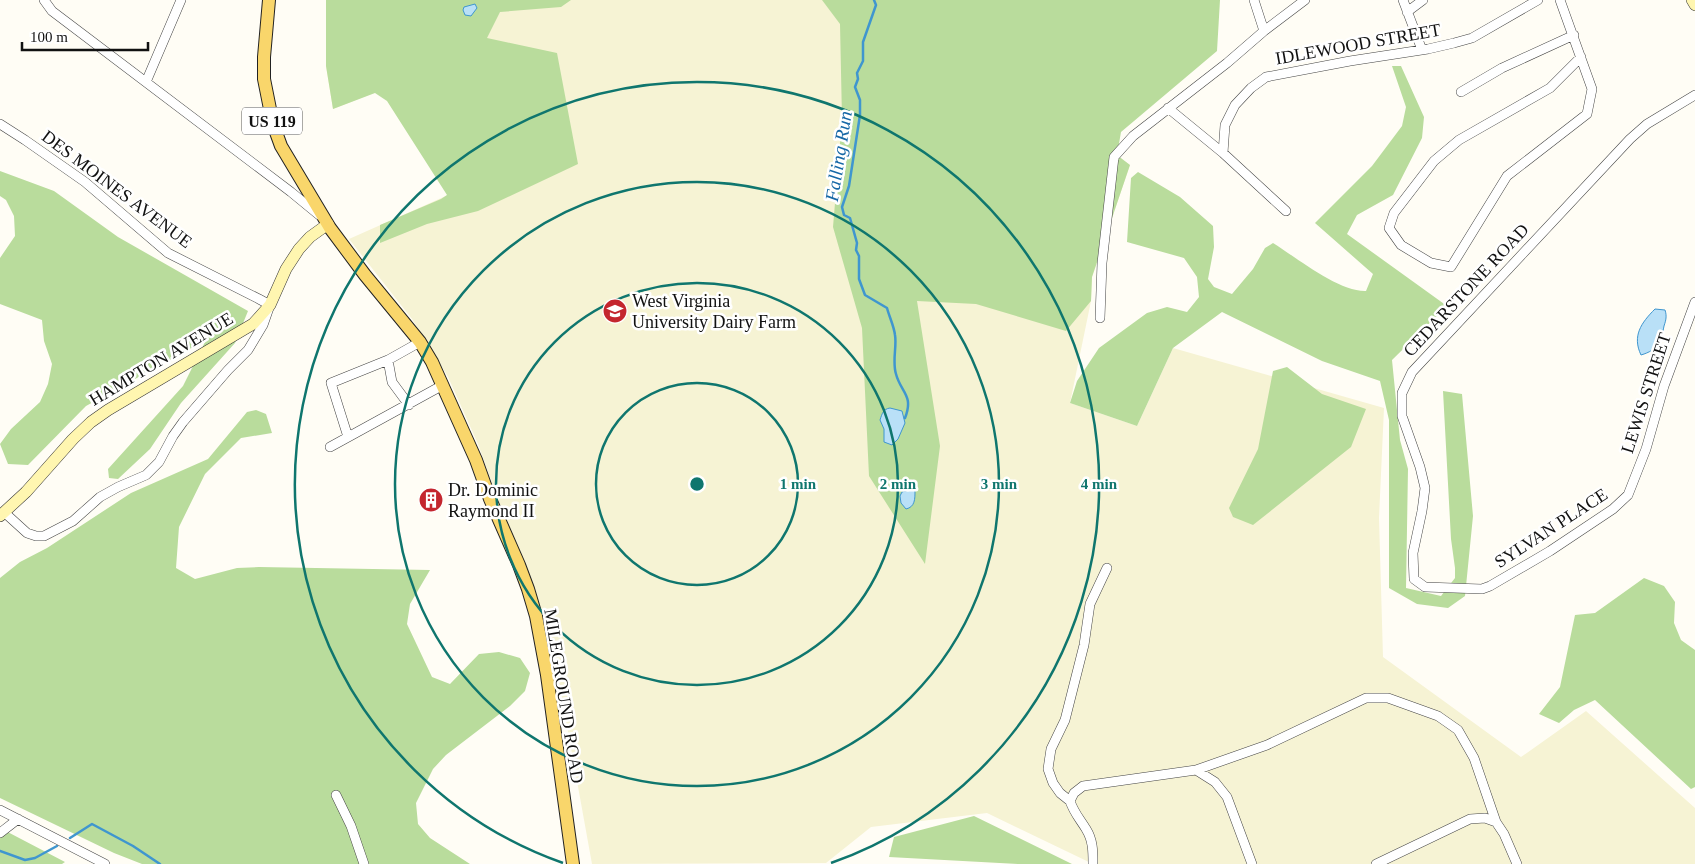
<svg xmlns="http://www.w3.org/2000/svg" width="1695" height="864" font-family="Georgia,serif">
	<rect width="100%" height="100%" fill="#fffdf5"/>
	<!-- farmland -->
	<path fill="#f6f3d4" d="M 326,0 L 884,0 L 1130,165 L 1092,277 L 1091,301 L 1070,403 L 1137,426 L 1173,348 L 1384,408 L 1379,518 L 1383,657 L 1521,757 L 1586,711 L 1695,808 L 1695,864 L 1093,864 L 987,813 L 871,827 L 826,863 L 592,864 L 556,665 L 542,612 L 527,570 L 502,511 L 478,444 L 448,377 L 412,319 L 349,239 L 448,195 L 454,186 L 394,85 L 333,109 L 326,66 Z"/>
	<!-- forest -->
	<path fill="#b9dc9c" d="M 326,0 L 571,0 L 561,7 L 500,12 L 487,38 L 557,53 L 578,164 L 478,211 L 427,224 L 380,243 L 380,225 L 441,199 L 447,195 L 387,101 L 375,93 L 333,109 L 326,66 Z
		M 822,0 L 1220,0 L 1217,51 L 1121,132 L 1117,155 L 1130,165 L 1092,277 L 1091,301 L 1066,331 L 976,304 L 917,301 L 940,446 L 925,564 L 869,476 L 862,328 L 833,227 L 842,119 L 840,24 Z
		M 1392,66 L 1401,66 L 1424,117 L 1422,138 L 1393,195 L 1357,215 L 1347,234 L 1447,306 L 1392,360 L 1400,440 L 1408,469 L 1406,588 L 1441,596 L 1455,578 L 1455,568 L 1451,539 L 1443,391 L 1462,394 L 1473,516 L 1465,596 L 1448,608 L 1417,604 L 1389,588 L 1389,420 L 1380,381 L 1322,361 L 1222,312 L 1173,348 L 1137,426 L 1070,403 L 1077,381 L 1099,348 L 1147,313 L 1167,307 L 1187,312 L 1199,297 L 1197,277 L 1184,258 L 1127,242 L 1131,178 L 1138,172 L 1180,197 L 1213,226 L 1214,247 L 1208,279 L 1214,287 L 1232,294 L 1253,269 L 1265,248 L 1273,243 C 1297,258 1339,292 1366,291 L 1373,274 L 1315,223 L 1372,166 L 1402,126 L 1406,107 Z
		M 0,171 L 54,191 L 118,237 L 248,311 L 235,343 L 181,403 L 150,449 L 118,479 L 109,478 L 108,469 L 183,386 L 206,340 L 86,406 L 28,465 L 8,464 L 0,444 L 11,429 L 40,402 L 48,384 L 52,364 L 44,341 L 42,320 L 0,304 L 0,258 L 15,236 L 14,216 L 6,200 L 0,196 Z
		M 1287,367 L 1322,394 L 1366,409 L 1351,447 L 1253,525 L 1233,517 L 1229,508 L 1258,449 L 1273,371 Z
		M 256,410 L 266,414 L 272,433 L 241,438 L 205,474 L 179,527 L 176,568 L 195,579 L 237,568 L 259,567 L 430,570 L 410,604 L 407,624 L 432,677 L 450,684 L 479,654 L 499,652 L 520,658 L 530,673 L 525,691 L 510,706 L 446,755 L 433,769 L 416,803 L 418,824 L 430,838 L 470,864 L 142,864 L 114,853 L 0,798 L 0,578 L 20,562 L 47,548 L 131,493 L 208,459 L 247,412 Z
		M 1644,578 L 1664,586 L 1675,602 L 1674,623 L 1681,640 L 1695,650 L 1695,787 L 1691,789 L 1595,700 L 1574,710 L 1559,723 L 1539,714 L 1560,687 L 1575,615 L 1595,613 Z
		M 974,816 L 1072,864 L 1018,864 L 889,857 L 894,837 Z
		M 0,828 L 65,862 L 62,864 L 0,864 Z"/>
	<!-- water -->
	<path fill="#b9e0f7" stroke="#3f96cf" d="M 475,4 L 477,8 L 471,16 L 465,15 L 463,10 L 464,7 Z
		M 1655,309 L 1665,310 C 1667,316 1666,320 1664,326 C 1661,342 1658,350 1641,355 C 1632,336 1641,323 1655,309 Z
		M 890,408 L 902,411 L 905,423 L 898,439 L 892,445 L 884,442 L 884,429 L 880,420 C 882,414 883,409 890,408 Z
		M 912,489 L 915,491 C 915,499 915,507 906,509 L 901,503 L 900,496 L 902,492 Z"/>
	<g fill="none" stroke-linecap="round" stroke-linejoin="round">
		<!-- stream -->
		<path stroke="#3f96cf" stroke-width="2.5" d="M 874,0 L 876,5 L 863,42 L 863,61 L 857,73 L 858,79 L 855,87 L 860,100 L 860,115 L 849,186 L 842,207 L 844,215 L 850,218 L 857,243 L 856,250 L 859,256 L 859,279 L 865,295 L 887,308 C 889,316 894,326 895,335 C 897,347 892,361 896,374 C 901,393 914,395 905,418
			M 70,838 L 92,824 L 133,846 L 160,864
			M 0,851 L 25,860 L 35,858 L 57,846"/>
		<defs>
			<path id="street" d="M 44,0 L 52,11 L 291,192 L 319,215
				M 1403,0 L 1422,50
				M 1560,0 L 1592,89 L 1587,114 L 1507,176 L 1451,267 L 1431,263 L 1401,245 L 1389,228 L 1394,213 L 1434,161 L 1459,140 L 1550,88 L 1581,57
				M 1407,12 L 1423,0
				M 1264,31 L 1305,0
				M 146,82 L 181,0
				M 1461,92 L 1502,68 L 1574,35
				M 1695,95 L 1647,124 L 1630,139 L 1412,372 L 1402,393 L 1402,416 L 1420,467 L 1425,488 L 1422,511 L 1413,553 L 1414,579 L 1425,587 L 1482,589 L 1490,586 L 1550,551 L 1613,509 L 1628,495 L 1646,449 L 1664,386 L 1695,302
				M 1168,108 L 1223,153 L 1286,211
				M 0,124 L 25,140 L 85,182 L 168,253 L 259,299 L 270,305 L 263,325 L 248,350 L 228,370 L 183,422 L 173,436 L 159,462 L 146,475 L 118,487 L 100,497 L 73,521 L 44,536 L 36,536 L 27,533 L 5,513
				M 1223,153 L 1225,125 L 1235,105 L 1251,88 L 1266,77 L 1350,61 L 1428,49 L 1454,43 L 1472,38 L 1538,0
				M 1100,318 L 1102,263 L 1114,157 L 1133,136 L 1227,63 L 1264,31 L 1254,0
				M 388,360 L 392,382 L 409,405
				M 348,437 L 331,383 L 388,360 L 420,342
				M 330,447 L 443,385
				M 1196,770 L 1215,782 L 1227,797 L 1252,864
				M 336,795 L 351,826 L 364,864
				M 1070,801 L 1060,793 L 1053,783 L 1048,769 L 1051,749 L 1065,720 L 1084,645 L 1090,604 L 1107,568
				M 0,810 L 105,864
				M 0,833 L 18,819
				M 1093,864 C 1093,851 1093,840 1086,829 C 1080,819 1074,813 1070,801 L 1074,793 L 1083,786 L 1196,770 L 1267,745 L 1366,698 L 1388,698 L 1438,716 L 1458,730 L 1474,758 L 1496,822 L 1504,834 L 1517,864
				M 1376,864 L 1470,819 L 1485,818 L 1496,822"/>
			<path id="secondary" d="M 1692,0 L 1695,5
				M 0,516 L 26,492 L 73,439 L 91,422 L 108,410 L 253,324 L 270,305 L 286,269 L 299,249 L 310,237 L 328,224"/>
			<path id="primary" d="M 269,0 L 264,57 L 264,79 L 273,124 L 281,146 L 330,228 L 365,275 L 420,342 L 432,362 L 476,460 L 490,499 L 519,565 L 528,589 L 536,616 L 547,675 L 573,864"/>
		</defs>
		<!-- street casing -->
		<use href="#street" stroke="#444" stroke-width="10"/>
		<!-- secondary casing -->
		<use href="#secondary" stroke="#333" stroke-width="12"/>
		<!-- primary casing -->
		<use href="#primary" stroke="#222" stroke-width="14"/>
		<!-- street -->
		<use href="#street" stroke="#fff" stroke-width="9"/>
		<!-- secondary -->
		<use href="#secondary" stroke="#fff6b0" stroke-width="11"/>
		<!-- primary -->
		<use href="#primary" stroke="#f9d66b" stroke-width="12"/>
	</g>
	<!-- distance rings -->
	<g fill="none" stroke="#0f766e" stroke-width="2.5">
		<circle cx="697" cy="484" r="101"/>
		<circle cx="697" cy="484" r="201"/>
		<circle cx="697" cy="484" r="302"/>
		<path d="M563 863A402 402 0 1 1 831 863"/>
	</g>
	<!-- icons -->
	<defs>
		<symbol id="university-disc" viewBox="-11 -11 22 22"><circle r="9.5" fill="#c4262e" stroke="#fff"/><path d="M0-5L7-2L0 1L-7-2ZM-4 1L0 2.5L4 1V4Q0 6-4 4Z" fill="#fff"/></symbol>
		<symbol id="building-disc" viewBox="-11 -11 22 22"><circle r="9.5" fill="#c4262e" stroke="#fff"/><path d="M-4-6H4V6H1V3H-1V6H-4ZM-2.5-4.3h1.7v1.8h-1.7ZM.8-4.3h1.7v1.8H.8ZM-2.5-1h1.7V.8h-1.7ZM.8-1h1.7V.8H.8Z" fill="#fff"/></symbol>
	</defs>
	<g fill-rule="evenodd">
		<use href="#university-disc" x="601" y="297" width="28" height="28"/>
		<use href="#building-disc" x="417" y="486" width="28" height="28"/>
	</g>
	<g text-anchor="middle" stroke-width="5" stroke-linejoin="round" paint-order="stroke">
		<!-- shield labels -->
		<rect fill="#fff" stroke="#585858" stroke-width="1" x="242" y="107.5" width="60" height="27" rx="4"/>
		<g font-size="16" font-weight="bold" fill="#111">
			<text x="272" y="127">US 119</text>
		</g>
		<!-- street labels -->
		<g font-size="18" fill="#111" stroke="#fff">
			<text transform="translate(1358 44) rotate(-10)" y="6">IDLEWOOD STREET</text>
			<text transform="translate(117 189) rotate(37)" y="6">DES MOINES AVENUE</text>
			<text transform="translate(1466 290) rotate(-47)" y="6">CEDARSTONE ROAD</text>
			<text transform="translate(161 359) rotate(-31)" y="6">HAMPTON AVENUE</text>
			<text transform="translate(1646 393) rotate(-72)" y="6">LEWIS STREET</text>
			<text transform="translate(1551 528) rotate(-33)" y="6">SYLVAN PLACE</text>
			<text transform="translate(564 696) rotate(81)" y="6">MILEGROUND ROAD</text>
		</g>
		<!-- poi labels -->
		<g font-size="18" fill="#111" stroke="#fff" text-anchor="start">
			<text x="632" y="307">West Virginia<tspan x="632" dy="21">University Dairy Farm</tspan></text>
			<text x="448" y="496">Dr. Dominic<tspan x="448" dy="21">Raymond II</tspan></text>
		</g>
		<!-- water labels -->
		<g font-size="19" font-style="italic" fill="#1768a6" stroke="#fff">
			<text transform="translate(838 156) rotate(-81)" y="7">Falling Run</text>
		</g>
	</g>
	<circle cx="697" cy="484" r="8" fill="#0f766e" stroke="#fff" stroke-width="2.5"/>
	<g font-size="15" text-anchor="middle" font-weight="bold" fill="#0f766e" stroke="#fff" stroke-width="5" stroke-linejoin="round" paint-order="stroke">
		<text x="798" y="489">1 min</text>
		<text x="898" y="489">2 min</text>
		<text x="999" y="489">3 min</text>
		<text x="1099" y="489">4 min</text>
	</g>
	<!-- scale -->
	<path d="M22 42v8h126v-8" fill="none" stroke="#111111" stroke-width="2.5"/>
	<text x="30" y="42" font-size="15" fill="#111111" stroke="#ffffff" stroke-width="4" paint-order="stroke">100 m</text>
</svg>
